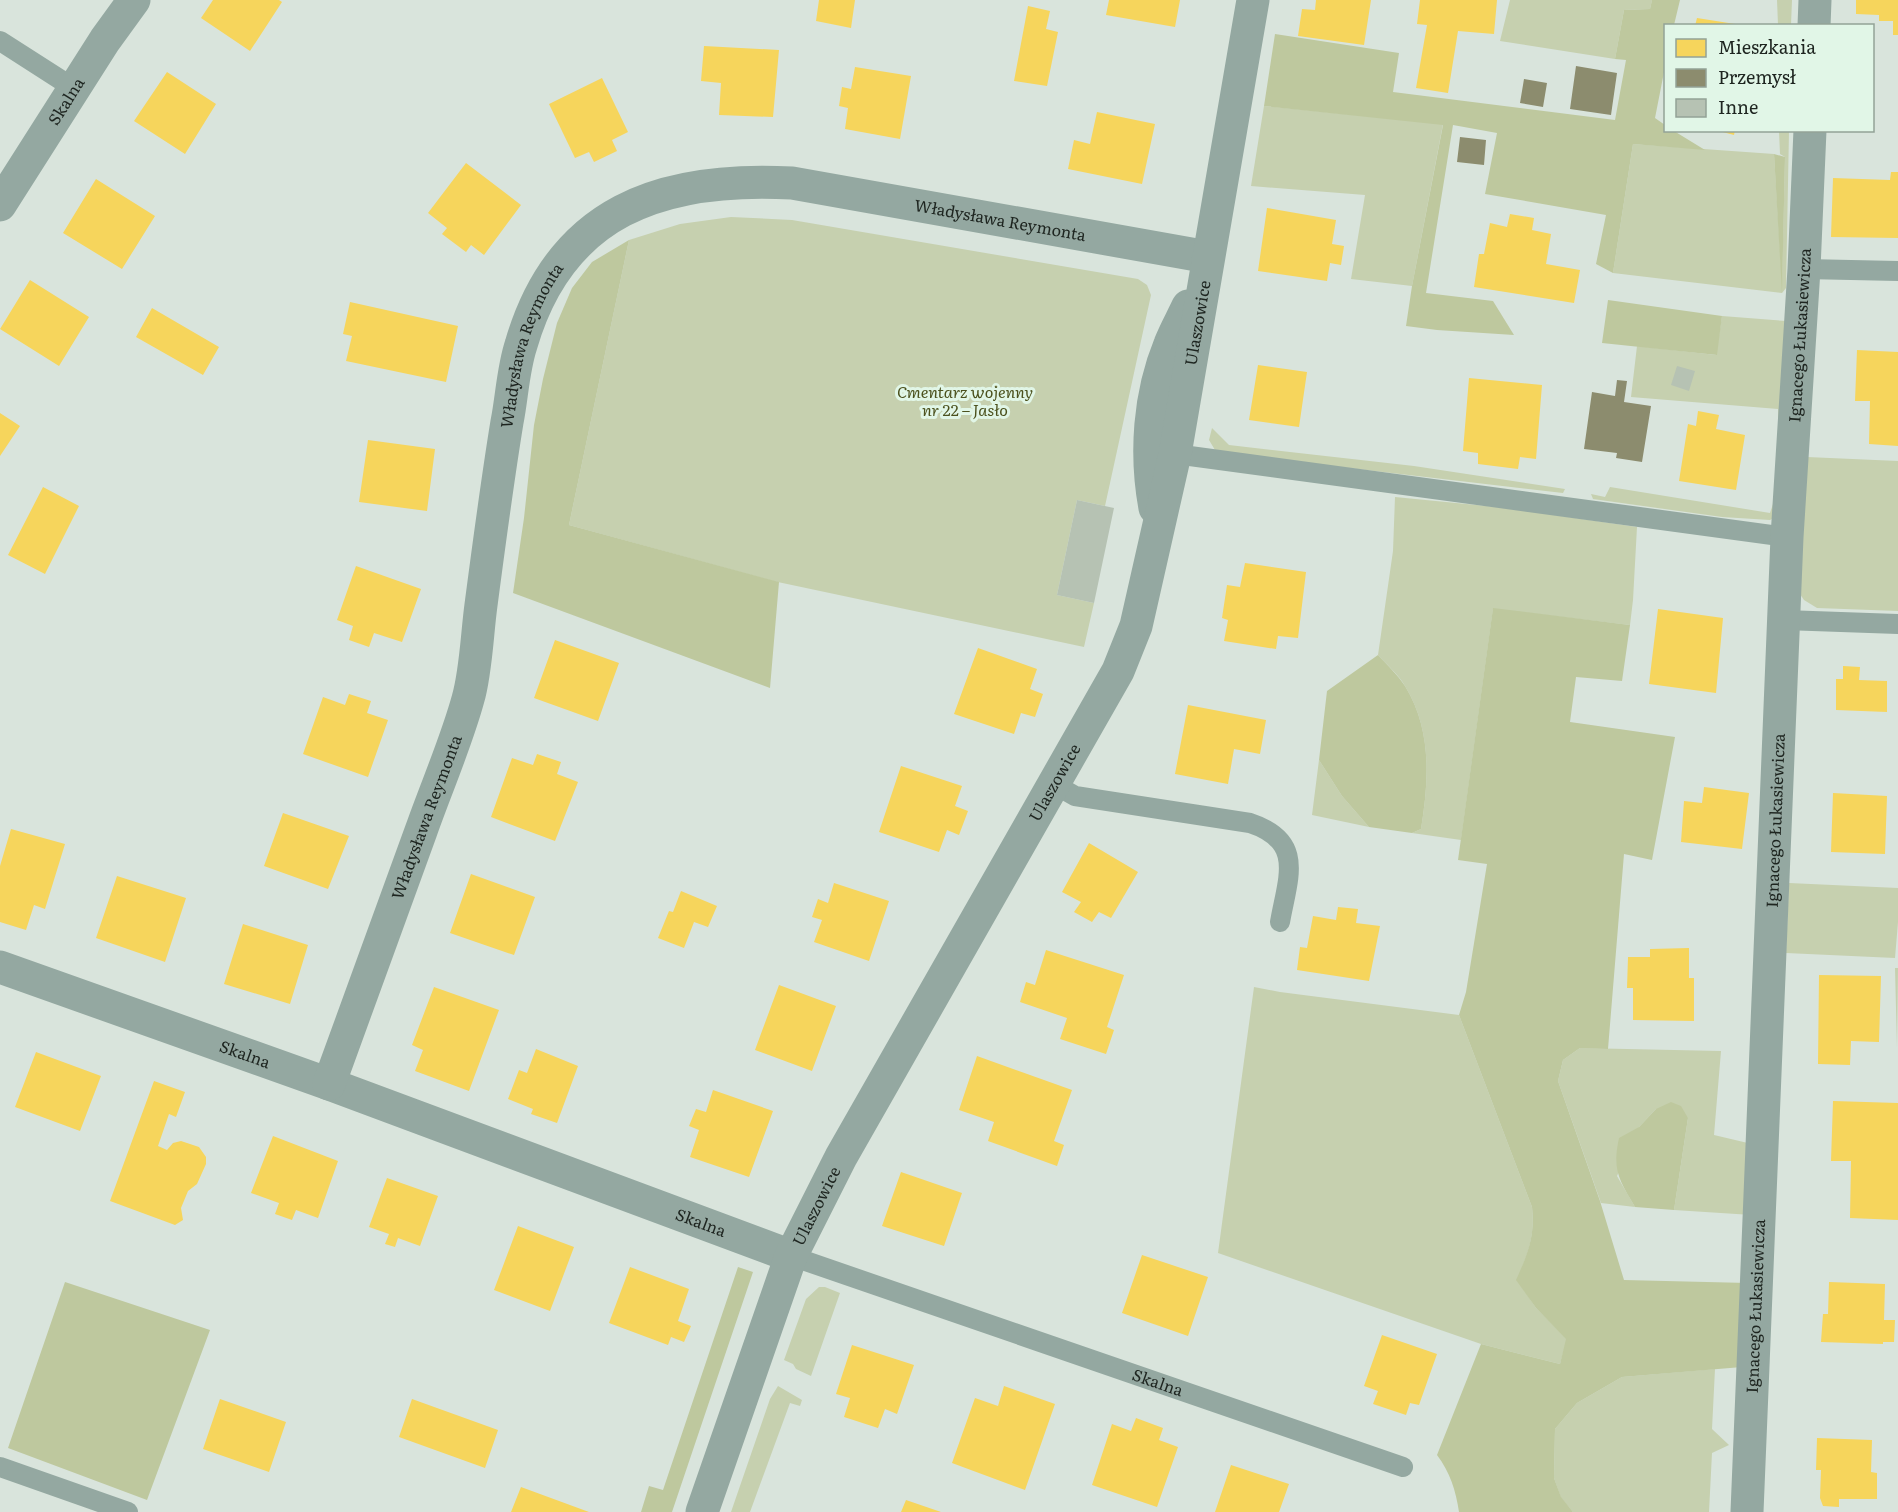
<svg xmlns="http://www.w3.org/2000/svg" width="1898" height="1512" font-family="Literata,serif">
	<rect width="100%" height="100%" fill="#d9e4dc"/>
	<!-- green -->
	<path fill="#c6d0af" d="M 1510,0 L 1652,0 L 1650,9 L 1624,10 L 1615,59 L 1500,41 Z
		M 1777,0 L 1792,0 L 1791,25 L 1778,25 Z
		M 1264,106 L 1443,124 L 1412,286 L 1351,279 L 1365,195 L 1251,186 Z
		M 1779,131 L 1789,131 L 1786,288 L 1782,293 L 1613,273 L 1633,144 L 1774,154 L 1782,282 L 1785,157 L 1780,154 Z
		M 731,217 L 792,220 L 1138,279 L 1147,285 L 1151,295 L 1105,506 L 1077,500 L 1057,595 L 1094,603 L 1084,647 L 773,581 L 569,525 L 629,240 L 680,224 Z
		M 1722,316 L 1786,321 L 1778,432 L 1778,409 L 1631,397 L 1637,346 L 1716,355 Z
		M 1212,428 L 1229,445 L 1414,466 L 1565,489 L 1563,493 L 1220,453 L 1215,450 L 1209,440 Z
		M 1807,457 L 1898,461 L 1898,611 L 1817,608 L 1804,600 L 1796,588 Z
		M 1779,486 L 1774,518 L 1770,520 L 1722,517 L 1593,499 L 1591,494 L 1605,497 L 1610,487 L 1770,513 Z
		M 1395,497 L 1507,508 L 1637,527 L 1633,600 L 1630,625 L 1493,609 L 1461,840 L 1412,833 L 1421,829 C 1429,780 1432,730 1405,686 C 1398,674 1386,664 1378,655 L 1393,551 Z
		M 1319,760 L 1342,796 L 1369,827 L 1312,815 Z
		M 1789,883 L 1898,888 L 1898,922 L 1895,958 L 1786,953 Z
		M 1895,968 L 1898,968 L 1897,1048 Z
		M 1254,987 L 1280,992 L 1459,1015 L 1532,1207 C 1535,1237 1528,1253 1517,1280 L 1536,1308 L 1567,1339 L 1560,1364 L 1481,1344 L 1218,1253 Z
		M 1580,1048 L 1721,1051 L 1714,1135 L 1752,1144 L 1752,1215 L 1674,1210 L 1688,1118 L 1656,1109 L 1639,1127 L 1617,1176 L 1635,1207 L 1601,1203 L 1558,1081 L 1563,1060 Z
		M 819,1287 L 825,1287 L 840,1293 L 811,1376 L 796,1369 L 793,1364 L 784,1360 L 806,1299 Z
		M 1715,1369 L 1712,1429 L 1729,1445 L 1712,1453 L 1709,1512 L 1573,1512 L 1561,1498 L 1554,1478 L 1555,1429 L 1577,1403 L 1622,1377 Z
		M 778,1386 L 802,1400 L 800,1406 L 790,1403 L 750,1512 L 731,1512 L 770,1399 Z"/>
	<!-- forest -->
	<path fill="#bec89e" d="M 1652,0 L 1680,0 L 1674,25 L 1666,26 L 1665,67 L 1655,118 L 1665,125 L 1666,130 L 1674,131 L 1705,150 L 1633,144 L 1613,273 L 1596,264 L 1606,215 L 1485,194 L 1497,133 L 1453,125 L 1426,293 L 1493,301 L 1514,335 L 1437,330 L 1406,326 L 1412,286 L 1443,125 L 1264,106 L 1275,34 L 1399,53 L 1393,92 L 1615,120 L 1626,60 L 1615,59 L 1624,10 L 1650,9 Z
		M 1774,154 L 1785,157 L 1782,293 Z
		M 629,240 L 569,525 L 779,582 L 770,688 L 513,593 L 524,518 L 534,425 L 543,379 L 557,323 L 572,288 L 592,262 Z
		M 1608,300 L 1722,316 L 1717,355 L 1602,343 Z
		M 1493,608 L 1630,625 L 1622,681 L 1576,677 L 1570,722 L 1675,737 L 1652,860 L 1624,854 L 1608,1049 L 1580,1048 L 1563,1060 L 1558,1081 L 1600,1201 L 1624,1280 L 1748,1283 L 1742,1367 L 1622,1377 L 1577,1403 L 1555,1429 L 1554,1478 L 1561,1497 L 1573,1512 L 1459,1512 C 1456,1491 1450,1472 1437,1455 L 1481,1344 L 1560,1364 L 1566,1339 L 1536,1308 L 1516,1280 C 1528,1253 1535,1237 1532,1207 L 1459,1015 L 1466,992 L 1487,864 L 1458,860 Z
		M 1378,655 C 1386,664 1398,675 1405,686 C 1432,730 1429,780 1421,829 L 1412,833 L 1369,827 L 1342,796 L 1319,760 L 1327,691 Z
		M 1671,1102 L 1681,1106 L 1688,1118 L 1674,1210 L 1635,1207 C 1619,1180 1612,1170 1619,1138 L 1639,1127 L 1656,1109 Z
		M 738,1267 L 753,1272 L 672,1512 L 641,1512 L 649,1486 L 663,1490 Z
		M 65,1282 L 210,1330 L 147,1500 L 8,1448 Z"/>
	<!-- homes -->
	<path fill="#f6d55c" d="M 213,0 L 279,0 L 282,2 L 250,51 L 201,18 Z
		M 819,0 L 855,0 L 851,28 L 816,21 Z
		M 1109,0 L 1180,0 L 1175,27 L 1106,15 Z
		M 1316,0 L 1371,0 L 1364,45 L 1298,36 L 1302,9 L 1315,10 Z
		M 1420,0 L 1497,0 L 1494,34 L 1458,31 L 1448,93 L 1416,88 L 1427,25 L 1417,24 Z
		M 1856,0 L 1898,0 L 1898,35 L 1893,35 L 1893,21 L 1879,21 L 1879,15 L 1856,14 Z
		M 1028,6 L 1050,11 L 1046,29 L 1058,32 L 1047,86 L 1014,81 Z
		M 1697,18 L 1735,24 L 1735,26 L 1695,26 Z
		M 704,46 L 779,50 L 773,117 L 719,115 L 721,83 L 701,81 Z
		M 855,67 L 911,76 L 900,139 L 845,129 L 848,108 L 839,106 L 842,87 L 851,89 Z
		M 167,72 L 216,104 L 185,154 L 134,121 Z
		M 602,78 L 628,132 L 612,140 L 617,151 L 594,162 L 589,152 L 575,158 L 549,104 Z
		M 1097,112 L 1155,124 L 1142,184 L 1068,169 L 1074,140 L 1090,144 Z
		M 1715,130 L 1735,130 L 1734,135 Z
		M 466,163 L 521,205 L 484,255 L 471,245 L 466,252 L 442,234 L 447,228 L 428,213 Z
		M 1891,172 L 1898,172 L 1898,238 L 1831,237 L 1833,178 L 1890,180 Z
		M 96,179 L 155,216 L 122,269 L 63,233 Z
		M 1267,208 L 1336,220 L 1332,244 L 1344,246 L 1341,265 L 1330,263 L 1327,281 L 1258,271 Z
		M 1510,214 L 1534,218 L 1532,230 L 1551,234 L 1546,264 L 1580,270 L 1574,303 L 1474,287 L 1479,254 L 1484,254 L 1490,223 L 1507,227 Z
		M 30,280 L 89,317 L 59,366 L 0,329 Z
		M 350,302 L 458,326 L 446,382 L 346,361 L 352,336 L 343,334 Z
		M 152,308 L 219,347 L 203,375 L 136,337 Z
		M 1857,350 L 1898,352 L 1898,446 L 1869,444 L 1870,401 L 1855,401 Z
		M 1258,365 L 1307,372 L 1299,427 L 1249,420 Z
		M 1469,378 L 1542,385 L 1536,459 L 1520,457 L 1518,469 L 1478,464 L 1478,453 L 1463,451 Z
		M 1698,411 L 1719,415 L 1716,429 L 1745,435 L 1736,490 L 1679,481 L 1688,424 L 1696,426 Z
		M 0,413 L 20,426 L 0,456 Z
		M 368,440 L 435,449 L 427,511 L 359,502 Z
		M 43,487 L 79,506 L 45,574 L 8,555 Z
		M 1245,563 L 1306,572 L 1298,638 L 1278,636 L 1276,649 L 1224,641 L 1228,620 L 1222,618 L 1227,585 L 1240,587 Z
		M 356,566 L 421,589 L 402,642 L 374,633 L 369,647 L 349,640 L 353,626 L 337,620 Z
		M 1658,609 L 1723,618 L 1716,693 L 1649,684 Z
		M 555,640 L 619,663 L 598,721 L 534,698 Z
		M 978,648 L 1037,669 L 1030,689 L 1043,694 L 1035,717 L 1021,713 L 1014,734 L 954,714 Z
		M 1843,666 L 1860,667 L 1859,680 L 1887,681 L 1887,712 L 1836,710 L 1836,679 L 1843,679 Z
		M 349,694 L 371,701 L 367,713 L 388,720 L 368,777 L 303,754 L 323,697 L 345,705 Z
		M 1188,705 L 1266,720 L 1260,754 L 1234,749 L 1228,784 L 1175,774 Z
		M 537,754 L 561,762 L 557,774 L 578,782 L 555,841 L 491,817 L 512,758 L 533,765 Z
		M 901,766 L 962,786 L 955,806 L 968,811 L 959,835 L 947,830 L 939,852 L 879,832 Z
		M 1704,787 L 1749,793 L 1742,849 L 1681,842 L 1684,801 L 1702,803 Z
		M 1833,793 L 1887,796 L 1885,854 L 1831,852 Z
		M 283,813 L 349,836 L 328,889 L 264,866 Z
		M 11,829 L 65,844 L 45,909 L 34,905 L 26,930 L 0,922 L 0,866 Z
		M 1089,843 L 1138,872 L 1111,918 L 1099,912 L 1092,922 L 1074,912 L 1081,902 L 1062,892 Z
		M 471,874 L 535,897 L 514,955 L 450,933 Z
		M 117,876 L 186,898 L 165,962 L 96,938 Z
		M 834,883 L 889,901 L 869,961 L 814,942 L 822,920 L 812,917 L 818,899 L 828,903 Z
		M 681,891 L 717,906 L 708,927 L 694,922 L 684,948 L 658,938 L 669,911 L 673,912 Z
		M 1338,907 L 1358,909 L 1356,923 L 1380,926 L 1369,981 L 1297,970 L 1300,947 L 1307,948 L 1313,916 L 1336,920 Z
		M 243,924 L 308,945 L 290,1004 L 224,984 Z
		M 1689,948 L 1689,978 L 1694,978 L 1694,1021 L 1633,1020 L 1633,988 L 1627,988 L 1628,957 L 1650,957 L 1650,949 Z
		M 1046,950 L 1124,975 L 1107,1027 L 1114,1030 L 1106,1054 L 1060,1039 L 1067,1018 L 1020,1002 L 1026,982 L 1035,985 Z
		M 1819,975 L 1881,976 L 1879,1042 L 1851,1041 L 1850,1065 L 1818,1064 Z
		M 779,985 L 836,1006 L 812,1071 L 755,1050 Z
		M 434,987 L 499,1010 L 469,1091 L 415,1071 L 423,1050 L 412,1045 Z
		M 536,1049 L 578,1066 L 557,1123 L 531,1114 L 533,1109 L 508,1099 L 519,1070 L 527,1073 Z
		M 36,1052 L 101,1076 L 80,1131 L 15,1107 Z
		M 977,1056 L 1072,1090 L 1054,1141 L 1064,1145 L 1057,1166 L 988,1141 L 994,1122 L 959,1110 Z
		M 154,1081 L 185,1092 L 176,1117 L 169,1114 L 158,1146 L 167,1150 L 173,1143 L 181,1141 L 199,1147 L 206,1157 L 206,1164 L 197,1184 L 188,1191 L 181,1208 L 183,1220 L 175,1225 L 110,1201 Z
		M 713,1090 L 773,1111 L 749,1177 L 690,1157 L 699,1130 L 689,1126 L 696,1109 L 706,1112 Z
		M 1833,1101 L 1898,1103 L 1898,1220 L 1850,1218 L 1851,1161 L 1831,1161 Z
		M 273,1136 L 338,1161 L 318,1218 L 296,1210 L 292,1220 L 275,1214 L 279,1203 L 251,1193 Z
		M 901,1172 L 962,1193 L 944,1246 L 882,1226 Z
		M 387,1178 L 438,1196 L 420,1246 L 398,1238 L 395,1247 L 385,1244 L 389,1234 L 369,1227 Z
		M 518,1226 L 574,1247 L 550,1311 L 494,1290 Z
		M 1142,1255 L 1208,1277 L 1188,1336 L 1122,1313 Z
		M 630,1267 L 689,1289 L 678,1321 L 691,1326 L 684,1342 L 671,1337 L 668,1345 L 609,1323 Z
		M 1829,1282 L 1885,1284 L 1884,1320 L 1895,1320 L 1894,1342 L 1883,1342 L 1883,1344 L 1821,1342 L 1823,1314 L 1828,1314 Z
		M 1382,1335 L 1437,1354 L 1419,1405 L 1410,1403 L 1406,1415 L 1373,1404 L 1378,1391 L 1364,1386 Z
		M 852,1345 L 914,1365 L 897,1414 L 885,1409 L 878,1428 L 844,1417 L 850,1398 L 836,1394 Z
		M 1004,1386 L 1055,1404 L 1025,1490 L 952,1463 L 975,1398 L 998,1406 Z
		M 220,1399 L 286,1422 L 269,1472 L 203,1449 Z
		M 412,1399 L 498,1430 L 485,1468 L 399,1437 Z
		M 1136,1418 L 1163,1428 L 1159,1440 L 1178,1447 L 1157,1507 L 1092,1485 L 1112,1424 L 1131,1431 Z
		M 1817,1438 L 1872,1440 L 1871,1472 L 1877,1473 L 1877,1499 L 1839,1499 L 1839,1507 L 1823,1506 L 1820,1498 L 1821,1470 L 1816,1470 Z
		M 1231,1465 L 1289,1484 L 1279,1512 L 1215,1512 Z
		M 521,1487 L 589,1512 L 511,1512 Z
		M 906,1500 L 941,1512 L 901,1512 Z"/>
	<!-- industry -->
	<path fill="#8c8c6e" d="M 1576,66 L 1617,73 L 1611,115 L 1570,109 Z
		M 1524,79 L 1547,83 L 1543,107 L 1520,103 Z
		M 1460,137 L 1486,140 L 1484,165 L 1457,162 Z
		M 1617,380 L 1627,381 L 1624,402 L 1651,406 L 1642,462 L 1616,458 L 1617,453 L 1584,449 L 1592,392 L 1615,396 Z"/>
	<!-- building -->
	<path fill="#b6c2b3" d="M 1677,366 L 1695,371 L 1689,391 L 1671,385 Z
		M 1077,500 L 1114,508 L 1094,603 L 1057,595 Z"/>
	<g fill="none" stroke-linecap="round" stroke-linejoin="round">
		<!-- lane -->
		<g stroke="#94a8a1" stroke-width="20">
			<path d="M 0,41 L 75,89"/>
			<path d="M 1804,269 L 1898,271"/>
			<path d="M 1175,454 L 1787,537"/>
			<path d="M 1784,620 L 1898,624"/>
			<path d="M 1054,784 L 1075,796 L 1250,823 C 1305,841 1288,877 1280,922"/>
			<path id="s1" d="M 791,1256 L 1403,1467"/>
			<path d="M 0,1467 L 128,1512"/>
		</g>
		<!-- street -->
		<g stroke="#94a8a1" stroke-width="33">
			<path d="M 1814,26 L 1815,0"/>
			<path id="s2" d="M 0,205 L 105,40 L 134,0"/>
			<path d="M 1155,508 C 1145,454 1149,395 1170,344 C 1175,331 1182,319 1188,306"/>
			<path id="s3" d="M 0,967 L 329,1084 L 791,1256"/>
			<path id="s4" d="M 329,1084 C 360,1000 390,915 421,831 C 436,788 456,743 468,699 C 476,672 477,634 481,605 C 489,544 497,483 507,422 C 512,397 513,369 521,345 C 560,210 662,176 792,183 L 1208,257"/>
			<path id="s5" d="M 702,1512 L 791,1256 L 841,1157 L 1118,671 L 1136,626 L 1175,454 L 1253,0"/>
			<path id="s6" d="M 1747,1512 L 1787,537 L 1804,269 L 1810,130"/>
		</g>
	</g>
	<g text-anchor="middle" stroke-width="6" stroke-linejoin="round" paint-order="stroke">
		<!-- street labels -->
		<g font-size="16" fill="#1e2520" stroke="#e1f6e7">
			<text dy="6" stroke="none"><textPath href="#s2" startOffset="123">Skalna</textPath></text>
			<text dy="6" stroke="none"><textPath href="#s4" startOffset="1326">Władysława Reymonta</textPath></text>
			<text dy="6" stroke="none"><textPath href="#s5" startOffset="1299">Ulaszowice</textPath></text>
			<text dy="6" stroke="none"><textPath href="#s6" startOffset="1178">Ignacego Łukasiewicza</textPath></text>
			<text dy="6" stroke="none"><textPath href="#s4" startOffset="770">Władysława Reymonta</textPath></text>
			<text dy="6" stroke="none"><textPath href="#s5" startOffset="813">Ulaszowice</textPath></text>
			<text dy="6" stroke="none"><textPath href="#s4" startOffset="284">Władysława Reymonta</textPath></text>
			<text dy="6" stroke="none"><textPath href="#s6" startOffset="692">Ignacego Łukasiewicza</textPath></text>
			<text dy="6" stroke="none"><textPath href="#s3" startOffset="260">Skalna</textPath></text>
			<text dy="6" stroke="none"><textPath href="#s5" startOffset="327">Ulaszowice</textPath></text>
			<text dy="6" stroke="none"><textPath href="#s3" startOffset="746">Skalna</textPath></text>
			<text dy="6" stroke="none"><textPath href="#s6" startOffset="206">Ignacego Łukasiewicza</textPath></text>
			<text dy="6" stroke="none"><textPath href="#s1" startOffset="388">Skalna</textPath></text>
		</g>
		<!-- park labels -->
		<g font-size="16" font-style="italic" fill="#4b511d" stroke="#e1f6e7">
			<text x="965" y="398">Cmentarz wojenny<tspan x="965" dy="18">nr 22 – Jasło</tspan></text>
		</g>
	</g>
	<!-- legend -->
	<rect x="1664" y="24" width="210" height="108" fill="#e1f6e7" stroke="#93a297" stroke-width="1.5"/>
	<rect x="1676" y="39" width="30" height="18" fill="#f6d55c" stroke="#93a297" stroke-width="1.5"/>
	<text x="1718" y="54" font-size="18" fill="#1e2520">Mieszkania</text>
	<rect x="1676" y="69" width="30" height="18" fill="#8c8c6e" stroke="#93a297" stroke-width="1.5"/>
	<text x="1718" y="84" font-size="18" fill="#1e2520">Przemysł</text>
	<rect x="1676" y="99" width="30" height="18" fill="#b6c2b3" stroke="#93a297" stroke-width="1.5"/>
	<text x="1718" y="114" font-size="18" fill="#1e2520">Inne</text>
</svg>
